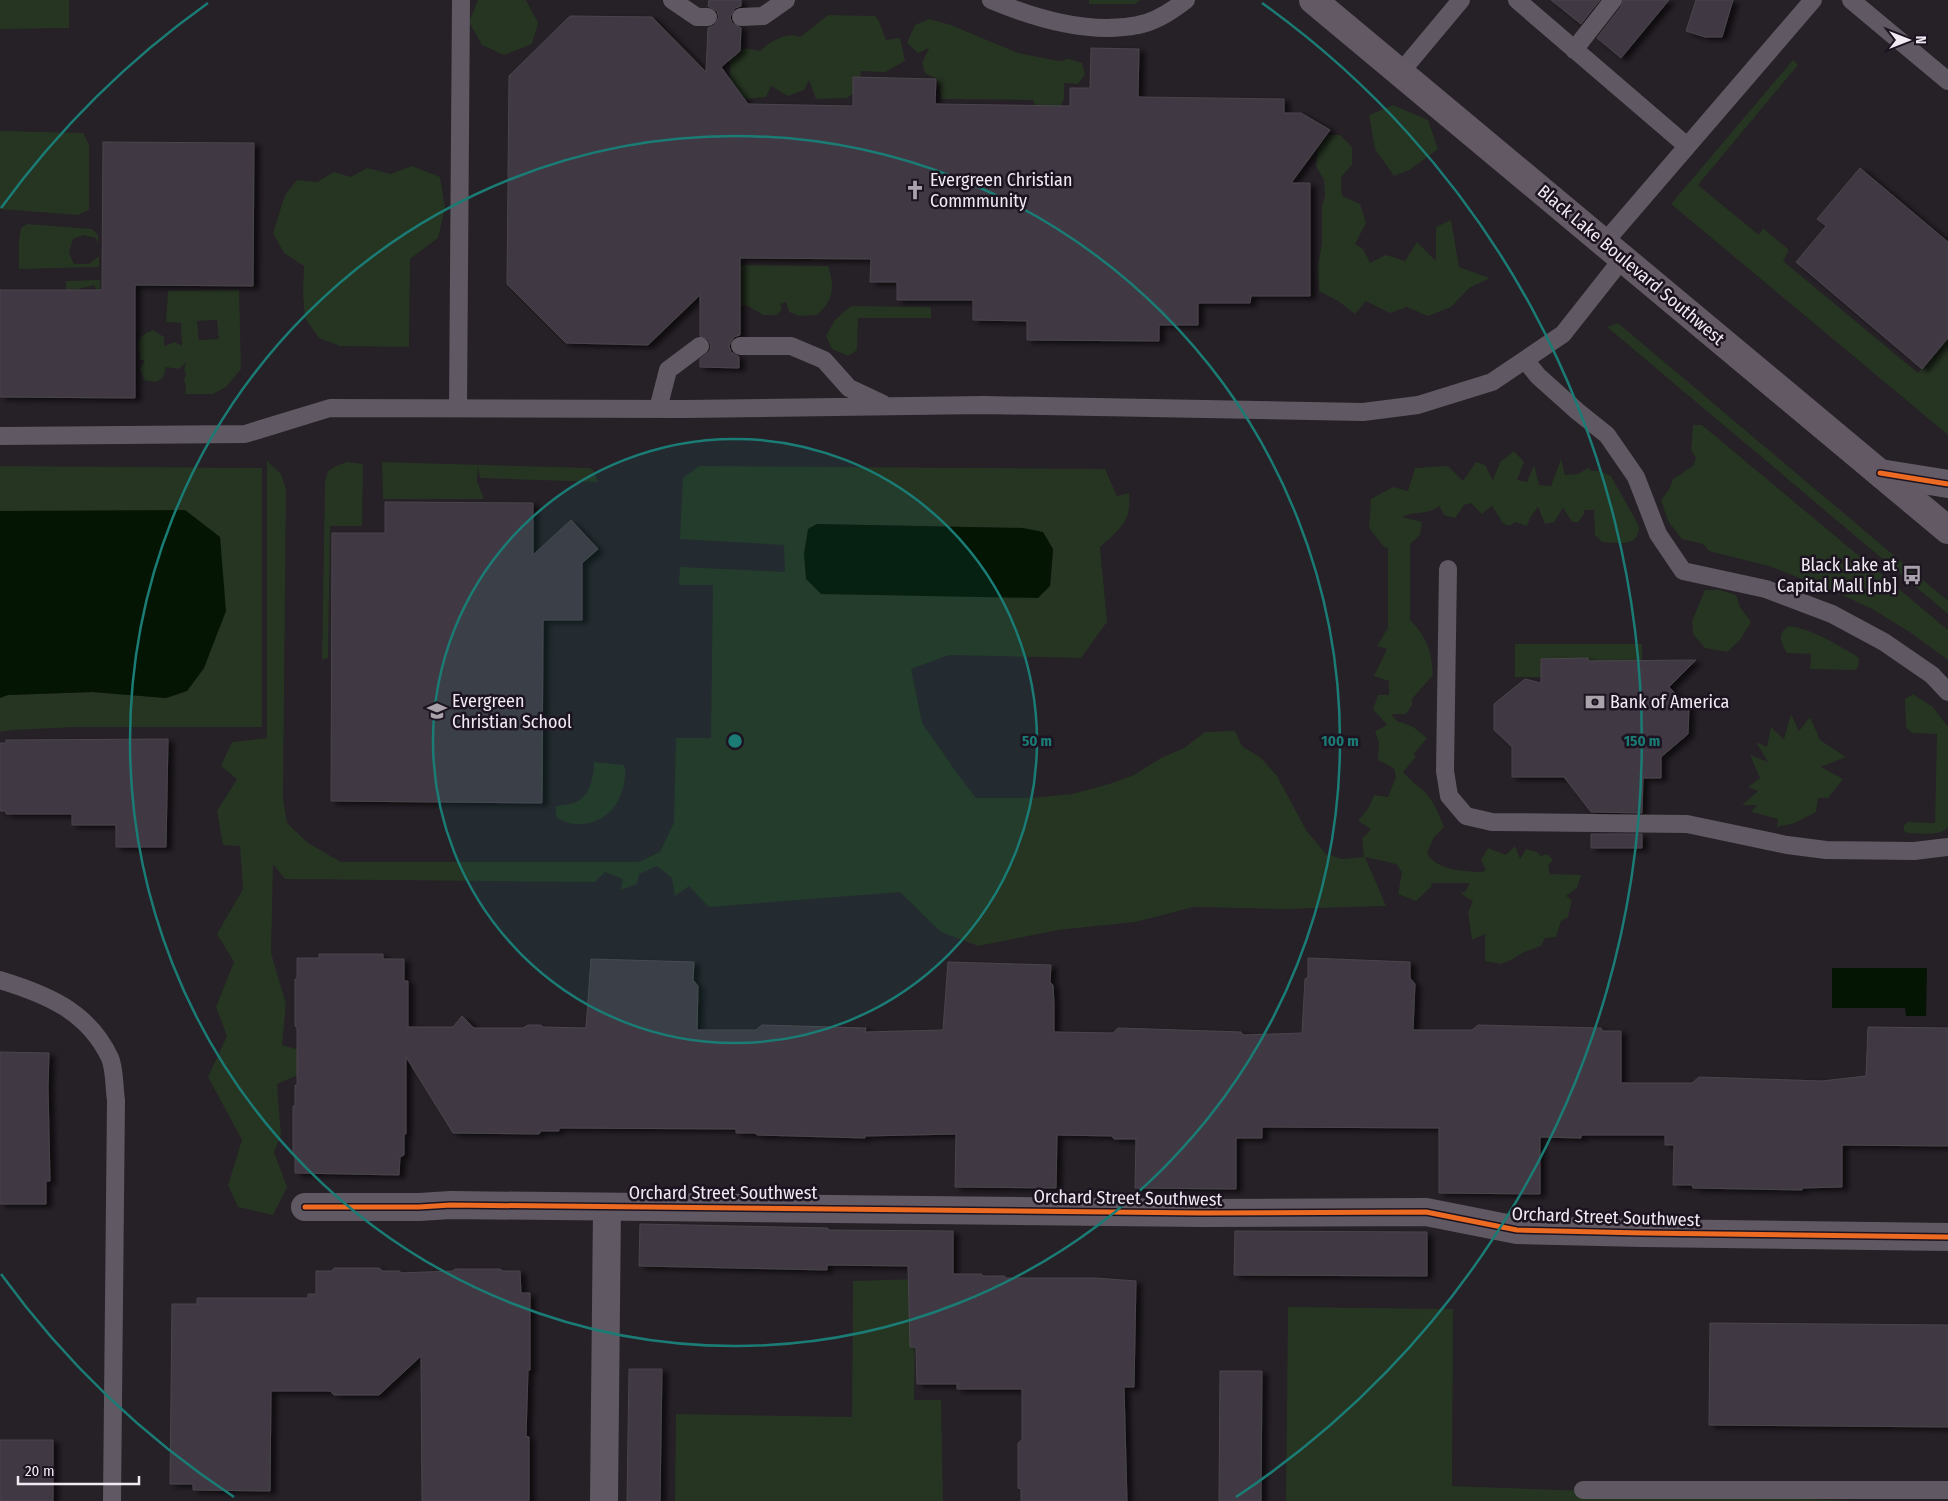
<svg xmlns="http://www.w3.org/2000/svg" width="1948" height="1501" font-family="'Fira Sans Condensed',sans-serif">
	<defs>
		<filter id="shadow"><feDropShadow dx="5.5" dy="3" stdDeviation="2.5" flood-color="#0009"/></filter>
	</defs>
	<rect width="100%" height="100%" fill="#262027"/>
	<!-- green -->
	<path fill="#263422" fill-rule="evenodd" d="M 0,0 L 69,0 L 69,28 L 0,29 Z
		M 478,0 L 526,0 L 538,23 L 532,44 L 504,55 L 482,45 L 469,22 Z
		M 1089,0 L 1140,0 L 1135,4 L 1089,4 Z
		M 828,15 L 875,16 L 879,21 L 886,40 L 900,38 L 905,61 L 885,72 L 861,71 L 859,89 L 847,98 L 816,99 L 809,80 L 804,90 L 788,96 L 771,86 L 766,97 L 745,99 L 730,79 L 730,60 L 744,48 L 760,51 C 769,42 787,31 800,37 Z
		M 929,19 L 951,25 L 1018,53 L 1059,61 L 1069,59 L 1082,63 L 1085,74 L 1078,84 L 1064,83 L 1064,99 L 1059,110 L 1035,106 L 1033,100 L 941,99 L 941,94 L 937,79 L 925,73 L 922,63 L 929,48 L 918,53 L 907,43 L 915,25 Z
		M 1793,60 L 1798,65 L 1698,185 L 1759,235 L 1763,228 L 1789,250 L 1783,261 L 1918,373 L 1948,338 L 1948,435 L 1671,204 Z
		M 1393,105 L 1428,120 L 1438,149 L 1411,169 L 1394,176 L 1375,149 L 1369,115 Z
		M 2,131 L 83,133 L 89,145 L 89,210 L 78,215 L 0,209 L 0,132 Z
		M 1328,135 L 1340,135 L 1352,147 L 1352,165 L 1341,177 L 1342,196 L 1360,204 L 1366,223 L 1355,244 L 1363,249 L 1370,263 L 1386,255 L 1405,261 L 1417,242 L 1436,261 L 1436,227 L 1451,220 L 1459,267 L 1490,278 L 1469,288 L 1451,307 L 1428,316 L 1407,307 L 1390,313 L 1366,301 L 1355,314 L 1338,301 L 1319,291 L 1318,265 L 1322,243 L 1322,206 L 1325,196 L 1324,180 L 1316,166 L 1318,148 Z
		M 412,166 L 440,177 L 445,208 L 438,238 L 410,259 L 409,347 L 340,346 L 319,338 L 305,318 L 303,294 L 304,266 L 284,253 L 273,233 L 285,195 L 297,180 L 317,182 L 334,172 L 351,177 L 367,168 L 390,174 Z
		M 27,224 L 92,229 L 98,235 L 98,245 L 96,238 L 83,235 L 73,239 L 69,253 L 74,264 L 89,264 L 99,256 L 99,267 L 19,269 L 19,240 L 21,228 Z
		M 740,265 L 828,266 C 835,288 834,299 817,315 L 800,316 L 789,312 L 786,302 L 780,304 L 782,310 L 776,315 L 763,315 L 748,306 L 740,305 Z
		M 100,280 L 101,312 L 66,312 L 66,281 ZM 94,285 L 98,295 L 73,303 L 75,290 Z
		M 239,290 L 241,369 L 226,387 L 213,394 L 185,394 L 186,388 L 184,379 L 186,374 L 184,369 L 186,363 L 178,369 L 166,367 L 163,378 L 156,382 L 144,380 L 140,369 L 145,360 L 140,360 C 138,343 135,337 153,330 L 164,337 L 164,346 L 175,342 L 182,346 L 181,323 L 166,322 L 168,291 ZM 217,320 L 219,339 L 199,340 L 197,321 Z
		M 851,306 L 931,307 L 931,318 L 858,318 L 857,350 L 848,356 L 832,349 L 826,336 L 835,320 Z
		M 1618,323 L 1948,601 L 1948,614 L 1607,327 Z
		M 1693,425 L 1702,425 L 1948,630 L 1948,660 L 1911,633 L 1874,610 L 1836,592 L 1769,566 L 1709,551 L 1703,544 L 1682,539 L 1668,521 L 1661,500 L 1670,488 L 1673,479 L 1693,466 L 1696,458 L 1691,450 Z
		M 1514,451 L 1524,462 L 1517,480 L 1527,482 L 1534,465 L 1539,485 L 1551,486 L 1561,459 L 1565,475 L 1578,474 L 1589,467 L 1591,471 L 1600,471 L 1611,476 L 1639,526 C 1639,548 1618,543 1602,542 L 1595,535 L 1594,510 L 1583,510 L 1585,513 L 1578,522 L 1572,522 L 1563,508 L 1554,522 L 1545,524 L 1538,507 L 1531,516 L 1527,526 L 1516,522 L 1509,526 L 1503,523 L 1492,506 L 1482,514 L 1471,503 L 1464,505 L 1455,518 L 1444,515 L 1439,506 C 1427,516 1416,510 1402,517 L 1422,522 L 1420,535 L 1410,544 L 1410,620 C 1427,637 1432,651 1433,675 L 1412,699 L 1412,705 L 1406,714 L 1391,714 L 1397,721 L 1412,726 L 1427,738 L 1414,754 L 1416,757 L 1403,772 C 1410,780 1417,785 1424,791 C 1434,800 1439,815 1444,827 L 1434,837 L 1427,853 C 1437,871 1464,871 1482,872 L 1486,870 L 1481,860 L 1488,848 L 1506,855 L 1515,846 L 1520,859 L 1526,849 L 1537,852 L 1541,856 L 1547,854 L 1553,859 L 1548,866 L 1550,874 L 1581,875 L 1577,888 L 1566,896 L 1572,900 L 1568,917 L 1561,921 L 1556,937 L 1545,938 L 1541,946 L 1524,952 L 1511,960 L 1501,964 L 1485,961 L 1485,934 L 1472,940 L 1468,913 L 1473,901 L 1467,898 L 1461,893 L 1466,891 L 1470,883 L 1431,883 L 1432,886 L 1416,901 L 1398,894 L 1402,872 L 1396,864 L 1365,857 L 1386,906 L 1283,909 L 1194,907 L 1135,922 L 1058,930 L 978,946 L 941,932 L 900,892 L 709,907 L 689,886 L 675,896 L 672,878 L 657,866 L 639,874 L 637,884 L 621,890 L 623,879 L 605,872 L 595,882 L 285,879 L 273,864 L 271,953 L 286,1004 L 282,1045 L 334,1060 L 277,1084 L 281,1135 L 274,1152 L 287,1187 L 273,1215 L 238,1207 L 228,1185 L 242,1140 L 208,1077 L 227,1036 L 216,1007 L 234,962 L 217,934 L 243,889 L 240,846 L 223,845 L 217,811 L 237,779 L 221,766 L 232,742 L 267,738 L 267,461 L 281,474 L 286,489 L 283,799 L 287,823 L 308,843 L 341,862 L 639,862 L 660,852 L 674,823 L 676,738 L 711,738 L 713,585 L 679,585 L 680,567 L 785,572 L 784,545 L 680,539 L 683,478 L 699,466 L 1105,469 L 1117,496 L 1129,493 C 1132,522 1120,529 1100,547 L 1107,622 L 1081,658 L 949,655 L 911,669 L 922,723 L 959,776 L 976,798 L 1031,798 L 1072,794 L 1109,784 L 1134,775 L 1161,758 L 1184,748 L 1205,732 L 1235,731 L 1242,746 L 1261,758 L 1277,776 L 1306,830 L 1326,854 L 1342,859 L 1364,857 L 1362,839 L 1371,829 L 1358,821 L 1369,807 L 1374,795 L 1388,797 L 1396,777 L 1394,768 L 1378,760 L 1379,743 L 1375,731 L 1387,725 L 1373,709 L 1378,695 L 1389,695 L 1389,681 L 1374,676 L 1387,649 L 1377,646 L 1388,628 L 1388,548 L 1384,547 L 1369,528 L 1371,499 L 1393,487 L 1408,491 L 1415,468 L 1448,466 L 1463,481 L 1476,462 L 1485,465 L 1493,480 L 1500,462 ZM 817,524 L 1023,528 L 1053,549 L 1050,586 L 808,529 Z
		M 348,462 L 363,464 L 362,526 L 330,526 L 328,658 L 322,660 L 325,482 L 328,471 L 338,465 Z
		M 382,462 L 589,468 L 593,470 L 598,482 L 480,478 L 478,467 L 477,481 L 484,499 L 383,499 Z
		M 0,466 L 262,468 L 262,727 L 76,727 L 13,730 L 0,732 L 0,698 L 8,695 L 92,692 L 166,698 L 187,691 L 204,668 L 185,511 L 0,511 Z
		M 1705,590 L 1720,590 L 1736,595 L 1740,607 L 1751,622 L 1740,640 L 1727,652 L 1705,648 L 1693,634 L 1692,621 Z
		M 1789,626 C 1813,629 1835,644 1855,655 L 1859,658 L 1858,667 L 1855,670 L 1810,669 L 1811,654 L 1787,653 C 1780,643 1777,633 1789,626 Z
		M 1515,644 L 1642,644 L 1642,660 L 1599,661 L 1589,666 L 1588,658 L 1542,659 L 1541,677 L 1515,677 Z
		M 1913,694 L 1933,707 L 1948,727 L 1948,827 C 1940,837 1920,833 1908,833 L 1904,831 L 1904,825 L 1908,822 L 1935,823 L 1937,734 L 1912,733 L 1906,727 L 1905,699 Z
		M 1791,714 L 1799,731 L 1810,717 L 1820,740 L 1846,757 L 1821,767 L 1843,779 L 1828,798 L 1818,798 L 1816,812 L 1795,823 L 1777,827 L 1778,819 L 1751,812 L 1757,805 L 1742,805 L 1758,791 L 1748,787 L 1760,778 L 1750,755 L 1768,762 L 1756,742 L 1767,747 L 1771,727 L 1784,739 Z
		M 594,762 L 624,765 C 626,771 625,778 624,784 C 622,791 619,800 615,806 C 602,824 573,831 556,816 L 556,806 C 562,805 570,805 576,802 C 590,796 594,776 594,762 Z
		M 916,1279 L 914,1400 L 941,1400 L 943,1501 L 675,1501 L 676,1414 L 852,1417 L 853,1281 Z
		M 1288,1307 L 1453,1309 L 1452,1486 L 1860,1501 L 1286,1501 Z"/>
	<!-- water -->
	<path fill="#041504" d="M 185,510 L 220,537 L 226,611 L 204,668 L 187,691 L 166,698 L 92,692 L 8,695 L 0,698 L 0,511 Z
		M 817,524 L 1023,528 L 1043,532 L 1053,549 L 1050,586 L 1038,598 L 821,594 L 806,579 L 804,554 L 808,529 Z
		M 1832,968 L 1927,968 L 1926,1016 L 1906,1016 L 1905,1008 L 1832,1008 Z"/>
	<!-- building -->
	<path fill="#3f3942" stroke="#4a454b" filter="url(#shadow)" d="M 709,0 L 741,0 L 741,6 L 735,8 L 730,17 L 732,23 L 741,28 L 740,51 L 721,67 L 748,104 L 853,106 L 853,77 L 936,79 L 935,104 L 1070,106 L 1070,88 L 1090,88 L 1091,48 L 1139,49 L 1138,97 L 1284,99 L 1284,113 L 1301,113 L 1330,130 L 1291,183 L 1310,183 L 1310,296 L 1251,296 L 1250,303 L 1198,303 L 1198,325 L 1159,325 L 1159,341 L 1027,340 L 1027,321 L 973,320 L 973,300 L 897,300 L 897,282 L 870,282 L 871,259 L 740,258 L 740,335 L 734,337 L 729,346 L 731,352 L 739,357 L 739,368 L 700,367 L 700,359 L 710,351 L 711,345 L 708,339 L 700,336 L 700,295 L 648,345 L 566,343 L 507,284 L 509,76 L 570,16 L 652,17 L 706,72 L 708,28 L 714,26 L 719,17 L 717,11 L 708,6 Z
		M 1551,0 L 1600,0 L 1581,24 Z
		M 1623,0 L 1669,0 L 1621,58 L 1597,38 L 1621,7 Z
		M 1696,0 L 1733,0 L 1722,37 L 1705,37 L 1686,31 Z
		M 103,142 L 254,143 L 253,286 L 135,285 L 135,398 L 0,397 L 0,290 L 102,290 Z
		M 1860,168 L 1948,242 L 1948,338 L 1922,369 L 1796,262 L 1826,226 L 1817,219 Z
		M 385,502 L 533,503 L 533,555 L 571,520 L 598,549 L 582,563 L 582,620 L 543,620 L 542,803 L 331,801 L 332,533 L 385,533 Z
		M 1588,658 L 1588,661 L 1696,660 L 1669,687 L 1689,707 L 1688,734 L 1661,757 L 1661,778 L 1643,778 L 1642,813 L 1591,812 L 1564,777 L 1512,777 L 1512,747 L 1494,730 L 1494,704 L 1525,679 L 1541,683 L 1541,659 Z
		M 168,739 L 166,847 L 116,847 L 116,825 L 72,825 L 72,814 L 6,814 L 6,811 L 0,811 L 0,743 L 6,743 L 6,740 Z
		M 1591,834 L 1642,834 L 1642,848 L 1591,848 Z
		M 319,954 L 383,954 L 383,959 L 404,959 L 404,981 L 408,981 L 408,1027 L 453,1027 L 462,1016 L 474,1028 L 523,1028 L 528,1025 L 541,1025 L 543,1027 L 586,1028 L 591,959 L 694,962 L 693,980 L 698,986 L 697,1030 L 756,1030 L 762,1025 L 866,1028 L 865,1032 L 943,1030 L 948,962 L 1051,965 L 1050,982 L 1053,985 L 1054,1004 L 1054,1032 L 1113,1033 L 1118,1028 L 1241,1032 L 1243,1035 L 1302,1033 L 1305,979 L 1308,977 L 1308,958 L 1410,962 L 1410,978 L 1415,984 L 1413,1030 L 1472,1030 L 1478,1025 L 1601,1028 L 1603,1031 L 1621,1031 L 1621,1083 L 1692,1083 L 1699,1077 L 1822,1081 L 1866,1076 L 1868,1027 L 1948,1028 L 1948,1146 L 1842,1145 L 1842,1187 L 1802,1188 L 1802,1190 L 1693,1188 L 1692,1185 L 1673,1185 L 1674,1145 L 1665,1145 L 1665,1135 L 1581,1135 L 1581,1138 L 1540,1137 L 1540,1194 L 1439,1193 L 1439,1128 L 1262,1127 L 1262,1138 L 1236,1138 L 1236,1189 L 1135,1188 L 1136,1139 L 1114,1139 L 1112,1136 L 1057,1135 L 1056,1188 L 955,1187 L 956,1134 L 865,1136 L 865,1138 L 757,1135 L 755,1133 L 736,1133 L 736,1129 L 559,1128 L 559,1131 L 541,1131 L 539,1134 L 453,1133 L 406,1057 L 406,1134 L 404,1134 L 404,1155 L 400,1157 L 399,1175 L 295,1173 L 295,1155 L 293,1153 L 293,1106 L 295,1106 L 295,1085 L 297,1085 L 297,1028 L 295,1026 L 295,979 L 297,979 L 297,958 L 319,958 Z
		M 0,1052 L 49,1053 L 48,1087 L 50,1181 L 46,1181 L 46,1204 L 0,1204 Z
		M 640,1224 L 828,1228 L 828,1230 L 953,1231 L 953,1274 L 982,1274 L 982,1276 L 1005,1276 L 1005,1278 L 1095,1278 L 1136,1281 L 1134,1387 L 1124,1387 L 1127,1501 L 1021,1501 L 1021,1489 L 1018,1488 L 1018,1443 L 1022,1440 L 1022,1389 L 957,1389 L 957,1384 L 917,1384 L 916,1347 L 910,1347 L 908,1266 L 827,1265 L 827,1270 L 639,1266 Z
		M 1235,1231 L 1427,1232 L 1427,1276 L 1234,1275 Z
		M 334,1268 L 379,1268 L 383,1271 L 400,1271 L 400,1273 L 453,1271 L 455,1269 L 500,1269 L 503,1271 L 520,1271 L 521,1293 L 530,1293 L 530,1370 L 528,1370 L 526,1436 L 529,1437 L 529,1501 L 422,1501 L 421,1356 L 379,1395 L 334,1395 L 330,1391 L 271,1391 L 270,1491 L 193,1490 L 193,1484 L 170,1484 L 172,1304 L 197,1304 L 197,1298 L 308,1298 L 308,1294 L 316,1294 L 316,1271 L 332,1271 Z
		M 1710,1323 L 1948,1325 L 1948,1427 L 1709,1425 Z
		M 629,1369 L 662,1369 L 660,1501 L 627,1501 Z
		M 1220,1371 L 1262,1371 L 1261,1501 L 1219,1501 Z
		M 0,1440 L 53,1440 L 53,1501 L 0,1501 Z"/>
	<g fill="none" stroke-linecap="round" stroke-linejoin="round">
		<!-- lane -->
		<path stroke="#605862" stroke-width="18" d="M 672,0 L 697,17 L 708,17
			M 991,0 C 1036,19 1089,35 1138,25 C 1156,22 1172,11 1186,0
			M 1517,0 L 1687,146
			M 1851,0 L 1948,81
			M 741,17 L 763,16 L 786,0
			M 1574,50 L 1613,0
			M 1400,73 L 1461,0
			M 1604,243 L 1813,0
			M 740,346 L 791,346 L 824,360 L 849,388 L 883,404
			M 1525,360 L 1538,376 L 1577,411 L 1607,435 L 1636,477 L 1658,534 L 1683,571 L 1766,589 L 1832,614 L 1884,642 L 1932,675 L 1948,692
			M 458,408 L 461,0
			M 658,409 L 668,370 L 700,346
			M 0,436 L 245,434 L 330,408 L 684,409 L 984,405 L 1363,412 L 1418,405 L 1492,382 L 1563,334 L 1623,258
			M 1448,569 L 1445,771 L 1449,796 L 1466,816 L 1492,822 L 1687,824 L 1787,845 L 1826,850 L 1914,851 L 1948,847
			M 0,980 C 46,994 88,1011 110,1058 C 115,1070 114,1088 116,1100 L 112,1501
			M 1583,1490 L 1948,1490"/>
		<!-- street -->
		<path stroke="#605862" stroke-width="28" d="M 305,1207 L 419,1207 L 451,1205 L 1202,1213 L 1426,1212 L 1517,1230 L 1642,1233 L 1948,1237
			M 604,1501 L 607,1207"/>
		<!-- secondary -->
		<path stroke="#635b66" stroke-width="28" d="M 1880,473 L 1948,484"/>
		<!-- primary -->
		<path stroke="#625964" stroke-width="28" d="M 1313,0 L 1948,530"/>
		<defs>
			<path id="cycleway" d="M 1880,473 L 1948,484
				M 305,1207 L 419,1207 L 451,1205 L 1202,1213 L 1426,1212 L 1517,1230 L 1642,1233 L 1948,1237"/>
		</defs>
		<!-- cycleway casing -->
		<use href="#cycleway" stroke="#1d1421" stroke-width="8"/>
		<!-- cycleway -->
		<use href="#cycleway" stroke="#ed6a23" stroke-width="5"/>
	</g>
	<!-- distance rings -->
	<circle cx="735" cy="741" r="302" fill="#1a7c75" fill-opacity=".12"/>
	<g fill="none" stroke="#1a7c75" stroke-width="2.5">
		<circle cx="735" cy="741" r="302"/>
		<circle cx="735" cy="741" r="605"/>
		<path d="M234 1497A907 907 0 0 1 1 1274M1 208A907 907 0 0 1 208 3M1262 3A907 907 0 0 1 1236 1497"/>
	</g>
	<!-- icons -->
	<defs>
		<symbol id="church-bare" viewBox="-9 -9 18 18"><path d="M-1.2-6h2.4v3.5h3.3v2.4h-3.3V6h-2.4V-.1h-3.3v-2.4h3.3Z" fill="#aaa3ac" stroke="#1d1421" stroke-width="2.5" paint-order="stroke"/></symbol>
		<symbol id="bus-bare" viewBox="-9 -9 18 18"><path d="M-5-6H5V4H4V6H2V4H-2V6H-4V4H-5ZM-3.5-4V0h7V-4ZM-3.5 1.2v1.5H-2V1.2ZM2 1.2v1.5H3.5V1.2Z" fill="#aaa3ac" stroke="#1d1421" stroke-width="2.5" paint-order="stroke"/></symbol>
		<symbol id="bank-bare" viewBox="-9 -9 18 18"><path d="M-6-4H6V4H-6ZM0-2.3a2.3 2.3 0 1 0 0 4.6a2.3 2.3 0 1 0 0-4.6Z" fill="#aaa3ac" stroke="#1d1421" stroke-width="2.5" paint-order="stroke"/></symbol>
		<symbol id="school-bare" viewBox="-9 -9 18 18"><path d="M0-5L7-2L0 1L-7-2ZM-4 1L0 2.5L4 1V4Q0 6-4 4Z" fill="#aaa3ac" stroke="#1d1421" stroke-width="2.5" paint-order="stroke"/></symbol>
	</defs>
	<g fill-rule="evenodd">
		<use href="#church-bare" x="901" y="176" width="28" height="28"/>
		<use href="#bus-bare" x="1898" y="561" width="28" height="28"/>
		<use href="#bank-bare" x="1581" y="688" width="28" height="28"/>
		<use href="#school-bare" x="423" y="697" width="28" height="28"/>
	</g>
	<g text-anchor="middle" stroke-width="5" stroke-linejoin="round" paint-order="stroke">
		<!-- poi labels -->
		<g font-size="18" fill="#f1eaf3" stroke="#1d1421" text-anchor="start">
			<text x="930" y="186">Evergreen Christian<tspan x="930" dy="21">Commmunity</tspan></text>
			<text x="1897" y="571" text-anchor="end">Black Lake at<tspan x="1897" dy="21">Capital Mall [nb]</tspan></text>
			<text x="452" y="707">Evergreen<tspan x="452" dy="21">Christian School</tspan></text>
			<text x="1610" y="708">Bank of America</text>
		</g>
		<!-- street labels -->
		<g font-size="18" fill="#f1eaf3" stroke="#1d1421">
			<text transform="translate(1631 265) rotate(40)" y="6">Black Lake Boulevard Southwest</text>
			<text x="723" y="1199">Orchard Street Southwest</text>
			<text transform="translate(1128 1198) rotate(1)" y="6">Orchard Street Southwest</text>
			<text transform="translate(1606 1217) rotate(2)" y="6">Orchard Street Southwest</text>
		</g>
	</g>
	<circle cx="735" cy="741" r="8" fill="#1a7c75" stroke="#1d1421" stroke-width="2.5"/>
	<g font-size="15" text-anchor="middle" font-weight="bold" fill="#1a7c75" stroke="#1d1421" stroke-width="5" stroke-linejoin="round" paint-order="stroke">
		<text x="1037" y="746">50 m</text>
		<text x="1340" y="746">100 m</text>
		<text x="1642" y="746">150 m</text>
	</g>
	<!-- north arrow -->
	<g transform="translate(1908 40) rotate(90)" stroke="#1d1421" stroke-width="4" paint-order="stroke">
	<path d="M0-4L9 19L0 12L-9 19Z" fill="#f1eaf3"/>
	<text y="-8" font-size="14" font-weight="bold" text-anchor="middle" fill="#f1eaf3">N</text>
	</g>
	<!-- scale -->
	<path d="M18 1476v8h121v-8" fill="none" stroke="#f1eaf3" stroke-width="2.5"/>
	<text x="25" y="1476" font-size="15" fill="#f1eaf3" stroke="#1d1421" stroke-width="4" paint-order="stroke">20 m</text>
</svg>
